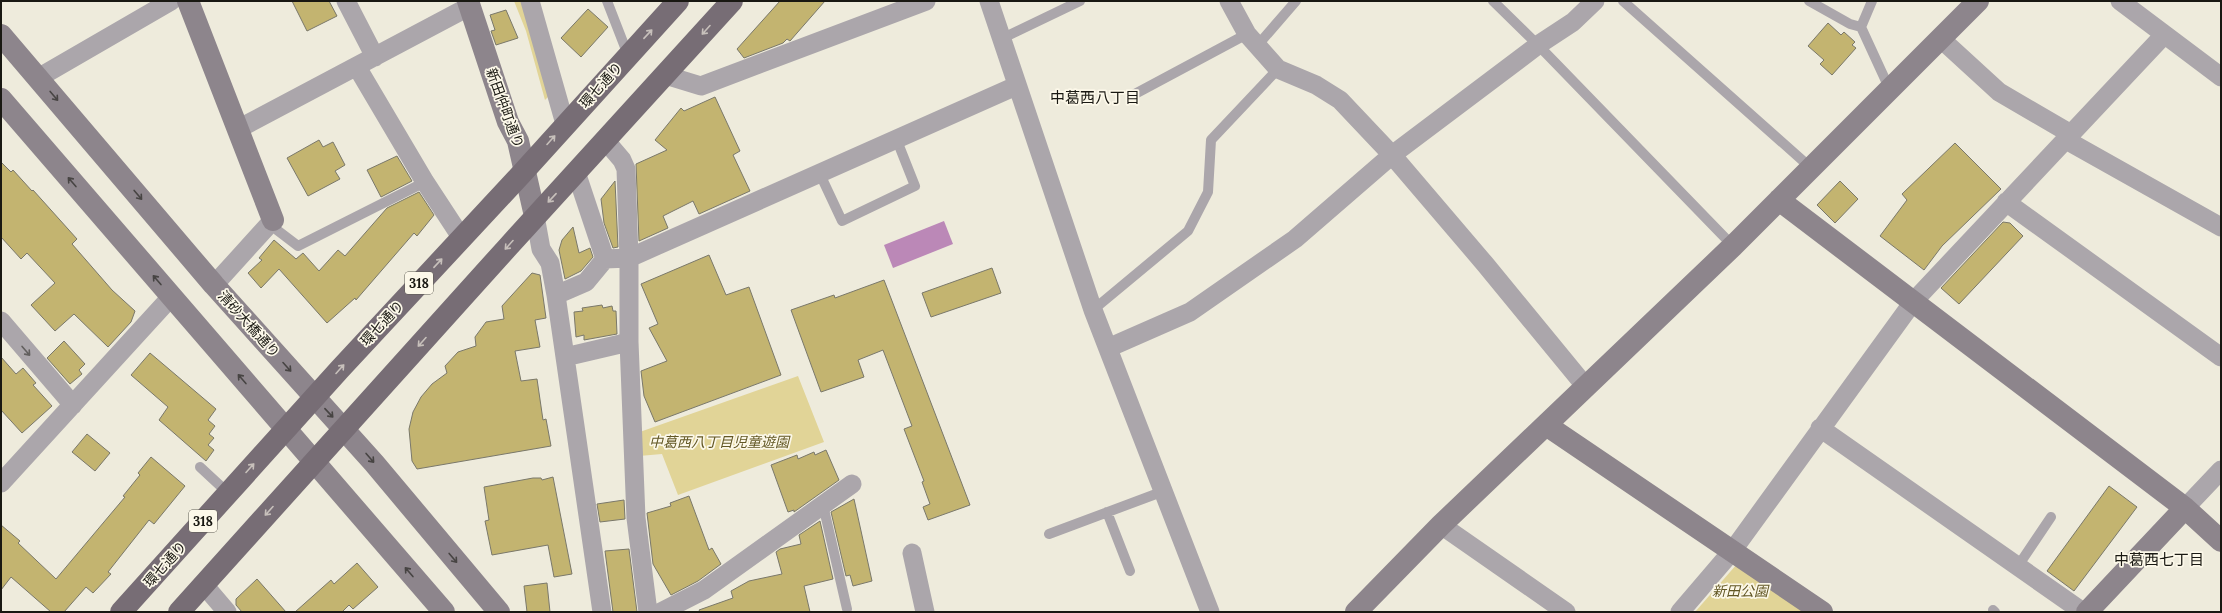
<svg xmlns="http://www.w3.org/2000/svg" width="2222" height="613" font-family="Lora,'Noto Sans JP',serif">
	<rect width="100%" height="100%" fill="#eeebdc"/>
	<!-- green -->
	<path fill="#e1d497" d="M 514,1 L 524,1 L 553,92 L 545,100 L 526,31 Z
		M 798,376 L 824,442 L 678,495 L 662,454 L 639,456 L 637,433 Z
		M 1737,564 L 1807,612 L 1695,612 Z"/>
	<!-- water -->
	<path fill="#bb88b7" d="M 944,221 L 953,244 L 893,268 L 884,245 Z"/>
	<!-- building -->
	<path fill="#c3b470" stroke="#7a786a" d="M 292,1 L 329,1 L 337,16 L 307,31 Z
		M 780,1 L 825,1 L 790,41 L 787,39 L 783,43 L 744,58 L 737,49 Z
		M 588,9 L 608,27 L 581,57 L 561,38 Z
		M 506,10 L 518,38 L 496,45 L 491,31 L 495,30 L 490,15 Z
		M 1828,23 L 1841,35 L 1844,32 L 1855,42 L 1852,45 L 1856,48 L 1832,75 L 1820,64 L 1824,60 L 1808,46 Z
		M 715,97 L 740,151 L 733,155 L 750,191 L 699,214 L 693,201 L 663,216 L 668,228 L 639,241 L 636,164 L 667,150 L 655,140 L 681,108 L 684,111 Z
		M 319,140 L 323,147 L 333,142 L 345,165 L 335,171 L 340,179 L 308,196 L 287,158 Z
		M 1955,143 L 2001,189 L 1942,246 L 1924,270 L 1880,236 L 1907,200 L 1902,194 Z
		M 397,156 L 412,181 L 381,197 L 367,170 Z
		M 1,162 L 11,172 L 13,170 L 32,191 L 33,190 L 77,239 L 72,244 L 112,290 L 135,311 L 131,322 L 108,347 L 74,314 L 55,331 L 31,305 L 55,283 L 27,253 L 21,259 L 1,237 Z
		M 615,181 L 618,247 L 613,248 L 604,223 L 601,199 Z
		M 1840,181 L 1858,199 L 1835,223 L 1817,205 Z
		M 419,192 L 434,215 L 417,236 L 414,233 L 356,300 L 355,298 L 327,323 L 279,269 L 261,288 L 248,273 L 262,260 L 259,258 L 274,240 L 296,259 L 303,253 L 319,271 L 338,250 L 345,256 L 387,208 Z
		M 2003,222 L 2010,223 L 2023,236 L 1959,304 L 1941,288 Z
		M 573,227 L 579,253 L 590,248 L 593,257 L 581,271 L 565,279 L 559,250 L 562,240 Z
		M 709,255 L 726,295 L 749,287 L 781,375 L 655,422 L 644,396 L 641,371 L 667,361 L 649,328 L 658,324 L 641,284 Z
		M 992,268 L 1001,293 L 931,317 L 922,293 Z
		M 532,273 L 540,275 L 546,318 L 535,320 L 540,347 L 515,351 L 521,381 L 537,379 L 543,420 L 546,419 L 551,446 L 417,469 L 412,461 L 409,429 L 413,412 L 421,397 L 432,384 L 447,373 L 445,366 L 458,352 L 476,346 L 475,337 L 486,322 L 504,319 L 502,306 Z
		M 884,280 L 970,505 L 928,520 L 923,507 L 930,504 L 922,482 L 924,481 L 904,429 L 912,426 L 883,350 L 858,360 L 864,377 L 821,392 L 791,310 L 834,295 L 835,298 Z
		M 602,305 L 603,308 L 612,306 L 613,311 L 616,311 L 617,334 L 584,340 L 584,335 L 576,337 L 574,312 L 583,311 L 582,308 Z
		M 64,341 L 85,364 L 79,370 L 82,374 L 70,384 L 47,358 Z
		M 150,353 L 216,409 L 208,420 L 215,426 L 209,434 L 214,438 L 208,445 L 214,450 L 206,461 L 159,420 L 168,407 L 131,375 Z
		M 1,357 L 16,374 L 23,368 L 36,383 L 33,385 L 52,406 L 22,433 L 1,410 Z
		M 87,434 L 110,453 L 95,471 L 72,452 Z
		M 826,450 L 839,480 L 794,512 L 794,510 L 788,512 L 771,465 L 797,455 L 798,459 L 814,452 L 815,455 Z
		M 151,457 L 185,486 L 154,524 L 149,520 L 108,572 L 111,574 L 93,593 L 86,587 L 64,612 L 51,612 L 11,577 L 1,590 L 1,525 L 20,541 L 18,543 L 56,579 L 125,497 L 123,496 L 140,475 L 138,473 Z
		M 553,477 L 572,574 L 554,577 L 548,545 L 492,555 L 485,521 L 489,520 L 484,487 L 533,478 L 541,478 L 542,480 Z
		M 2109,486 L 2137,507 L 2074,591 L 2047,571 Z
		M 689,496 L 709,550 L 712,548 L 721,564 L 698,581 L 671,595 L 653,564 L 647,513 L 671,506 L 670,503 Z
		M 854,499 L 872,581 L 853,586 L 850,575 L 846,576 L 831,512 Z
		M 624,500 L 625,519 L 600,522 L 597,504 Z
		M 820,521 L 833,579 L 804,586 L 810,612 L 700,612 L 699,610 L 733,598 L 731,591 L 749,581 L 782,574 L 776,552 L 780,549 L 801,544 L 799,535 Z
		M 629,549 L 637,612 L 613,612 L 605,551 Z
		M 357,563 L 378,587 L 353,609 L 349,605 L 342,612 L 295,612 L 331,580 L 334,584 Z
		M 257,579 L 286,612 L 242,612 L 236,605 L 236,599 Z
		M 547,583 L 550,612 L 527,612 L 524,586 Z"/>
	<g fill="none" stroke-linecap="round" stroke-linejoin="round">
		<!-- lane -->
		<path stroke="#aba6ab" stroke-width="10" d="M 607,1 L 628,55
			M 1493,1 L 1538,45 L 1733,246
			M 1623,1 L 1811,168
			M 1809,1 L 1850,24 L 1861,27
			M 1872,1 L 1861,27 L 1890,90
			M 1001,39 L 1080,1
			M 1257,46 L 1296,1
			M 1133,95 L 1247,34
			M 819,172 L 842,221 L 915,186 L 896,138
			M 273,220 L 277,230 L 298,246 L 425,182
			M 1093,310 L 1188,231 L 1208,192 L 1211,140 L 1278,69
			M 200,467 L 228,493
			M 823,505 L 847,609
			M 1107,512 L 1130,571
			M 1049,534 L 1164,491
			M 2018,566 L 2051,517
			M 1993,610 L 1995,612"/>
		<!-- street -->
		<path stroke="#aba6ab" stroke-width="19" d="M 346,1 L 375,57
			M 530,1 L 565,124
			M 989,1 L 1093,310 L 1210,612
			M 1229,1 L 1247,34 L 1278,69 L 1316,85 L 1340,100 L 1392,155 L 1485,264 L 1586,387
			M 2120,1 L 2221,77
			M 1940,38 L 1999,92 L 2071,134
			M 357,67 L 425,182 L 461,237
			M 665,75 L 701,86 L 926,1
			M 38,78 L 171,1
			M 238,129 L 470,6
			M 605,140 L 622,160 L 626,169 L 629,258 L 629,342 L 636,518 L 648,612
			M 2066,140 L 2221,227
			M 576,172 L 605,259
			M 2006,202 L 2221,357
			M 535,216 L 541,249 L 550,263 L 556,295 L 602,612
			M 214,285 L 273,220
			M 556,295 L 586,282 L 605,259 L 629,258 L 1016,86
			M 1,321 L 73,405
			M 1108,348 L 1190,312 L 1295,239 L 1392,155 L 1538,45 L 1573,22 L 1595,1
			M 565,357 L 629,342
			M 1820,428 L 2083,612
			M 1,483 L 171,297
			M 2185,508 L 2221,470
			M 1441,525 L 1566,612
			M 912,553 L 925,612
			M 204,585 L 227,612
			M 661,612 L 704,590 L 852,484
			M 1680,612 L 1733,550 L 1913,302 L 2164,35"/>
		<!-- secondary -->
		<path stroke="#8d858c" stroke-width="22" d="M 188,1 L 273,220
			M 468,1 L 508,122 L 518,141 L 535,216
			M 1,35 L 214,285 L 374,463 L 499,612
			M 1,99 L 444,612
			M 1779,200 L 2185,508 L 2221,541
			M 1546,425 L 1822,612
			M 1356,612 L 1441,525 L 1733,246 L 1978,1
			M 2087,612 L 2185,508"/>
		<!-- primary -->
		<path stroke="#776d75" stroke-width="22" d="M 121,612 L 340,369 L 525,170 L 678,1
			M 179,612 L 507,248 L 732,1"/>
	</g>
	<!-- one-way arrows -->
	<defs><path id="oneway-shaft" d="M-6 0H5M1.5-3L5.5 0L1.5 3" fill="none" stroke-width="1.6" stroke-linecap="round" stroke-linejoin="round"/></defs>
	<g stroke="#c7c0bb">
		<use href="#oneway-shaft" transform="translate(706 30) rotate(132)"/>
		<use href="#oneway-shaft" transform="translate(648 34) rotate(-47)"/>
		<use href="#oneway-shaft" transform="translate(551 140) rotate(-48)"/>
		<use href="#oneway-shaft" transform="translate(552 198) rotate(133)"/>
		<use href="#oneway-shaft" transform="translate(509 245) rotate(132)"/>
		<use href="#oneway-shaft" transform="translate(438 263) rotate(-47)"/>
		<use href="#oneway-shaft" transform="translate(422 342) rotate(132)"/>
		<use href="#oneway-shaft" transform="translate(340 369) rotate(-48)"/>
		<use href="#oneway-shaft" transform="translate(250 468) rotate(-48)"/>
		<use href="#oneway-shaft" transform="translate(269 511) rotate(132)"/>
	</g>
	<g stroke="#474443">
		<use href="#oneway-shaft" transform="translate(54 96) rotate(50)"/>
		<use href="#oneway-shaft" transform="translate(72 182) rotate(-131)"/>
		<use href="#oneway-shaft" transform="translate(138 195) rotate(50)"/>
		<use href="#oneway-shaft" transform="translate(157 280) rotate(-131)"/>
		<use href="#oneway-shaft" transform="translate(287 367) rotate(48)"/>
		<use href="#oneway-shaft" transform="translate(242 379) rotate(-131)"/>
		<use href="#oneway-shaft" transform="translate(329 413) rotate(47)"/>
		<use href="#oneway-shaft" transform="translate(370 458) rotate(49)"/>
		<use href="#oneway-shaft" transform="translate(453 558) rotate(50)"/>
		<use href="#oneway-shaft" transform="translate(409 572) rotate(-131)"/>
	</g>
	<use stroke="#625f5e" href="#oneway-shaft" transform="translate(26 351) rotate(49)"/>
	<g text-anchor="middle" stroke-width="3.5" stroke-linejoin="round" paint-order="stroke">
		<!-- shield labels -->
		<g fill="#fcf8e9" stroke="#5d5b52" stroke-width="1">
			<rect x="405" y="272" width="28" height="22" rx="3"/>
			<rect x="189" y="510" width="28" height="22" rx="3"/>
		</g>
		<g font-size="13" font-weight="bold" fill="#191812">
			<text x="419" y="288">318</text>
			<text x="203" y="526">318</text>
		</g>
		<!-- street labels -->
		<g font-size="14" fill="#191812" stroke="#fcf8e9">
			<text transform="translate(601 85) rotate(-48)" y="5">環七通り</text>
			<text transform="translate(505 108) rotate(70)" y="5">新田仲町通り</text>
			<text transform="translate(382 323) rotate(-47)" y="5">環七通り</text>
			<text transform="translate(249 324) rotate(48)" y="5">清砂大橋通り</text>
			<text transform="translate(165 564) rotate(-48)" y="5">環七通り</text>
		</g>
		<!-- park labels -->
		<g font-size="14" font-style="italic" fill="#625724" stroke="#fcf8e9">
			<text x="719" y="447">中葛西八丁目児童遊園</text>
			<text x="1740" y="596">新田公園</text>
		</g>
		<!-- neighbourhood labels -->
		<g font-size="15" fill="#191812" stroke="#fcf8e9">
			<text x="1095" y="103">中葛西八丁目</text>
			<text x="2159" y="565">中葛西七丁目</text>
		</g>
	</g>
	<!-- border -->
	<rect width="2222" height="613" fill="none" stroke="#191812" stroke-width="4"/>
</svg>
